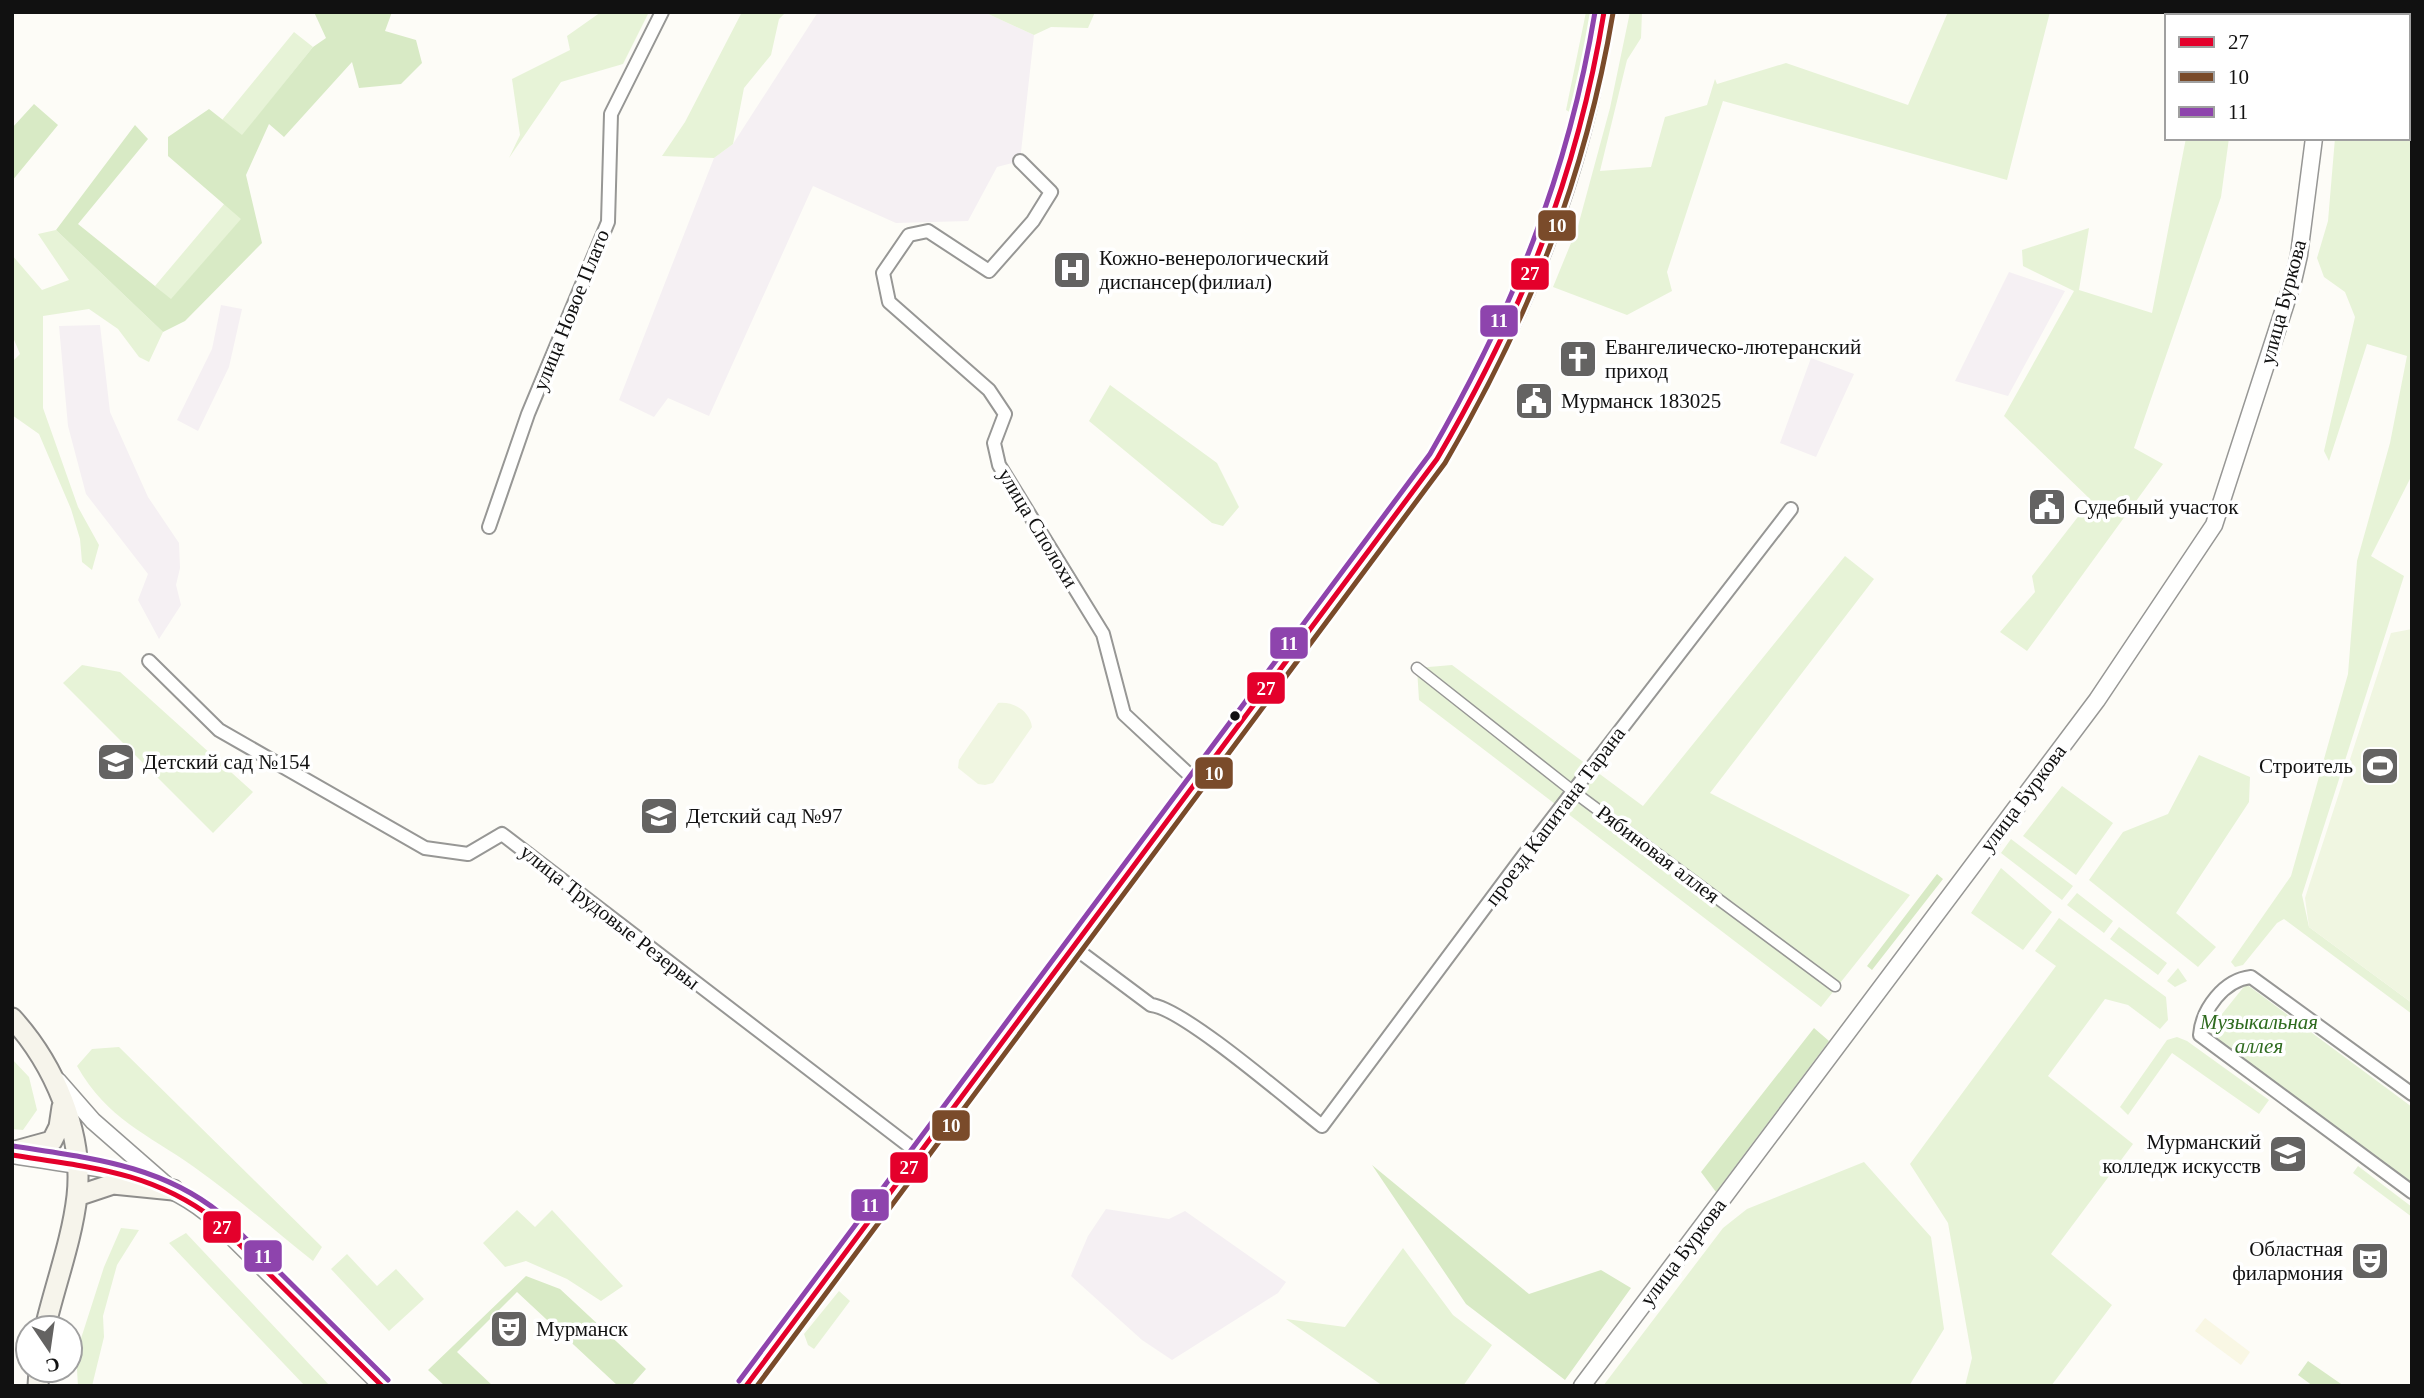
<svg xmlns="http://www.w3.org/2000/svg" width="2424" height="1398" font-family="'Times New Roman',serif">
	<rect width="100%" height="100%" fill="#fdfcf7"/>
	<!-- industrial -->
	<path fill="#f5f0f3" d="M 818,12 L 984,12 L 1034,35 L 1020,161 L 997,167 L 968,221 L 896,223 L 813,186 L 709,416 L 668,398 L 654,417 L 619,400 L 714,158 L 733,144 Z
		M 2009,272 L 2065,291 L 2008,396 L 1955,381 Z
		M 221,305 L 242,309 L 229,367 L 198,431 L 177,420 L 212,349 Z
		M 100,325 L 110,412 L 148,497 L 179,543 L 180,568 L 176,585 L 181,605 L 159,639 L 138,600 L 148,574 L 86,494 L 68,426 L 59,326 Z
		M 1811,358 L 1854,374 L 1816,457 L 1780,443 Z
		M 1106,1209 L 1169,1219 L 1185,1211 L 1286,1282 L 1278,1293 L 1172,1360 L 1142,1340 L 1071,1276 L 1088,1236 Z"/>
	<!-- farmland -->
	<path fill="#f9f7e4" d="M 2205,1318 L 2250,1352 L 2241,1365 L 2195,1331 Z"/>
	<!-- green -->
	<path fill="#e7f3d7" d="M 601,12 L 649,12 L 623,64 L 561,82 L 509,158 L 520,135 L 512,79 L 570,50 L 567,36 Z
		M 742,12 L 786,12 L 779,19 L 771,55 L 744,88 L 733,144 L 714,158 L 662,156 L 685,122 Z
		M 984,12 L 1095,12 L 1088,28 L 1051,27 L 1034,35 Z
		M 1586,12 L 1596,12 L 1580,118 L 1566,110 Z
		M 1630,12 L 1642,12 L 1641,38 L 1627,60 L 1600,171 L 1651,167 L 1665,117 L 1707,105 L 1715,79 L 1717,84 L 1786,63 L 1908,105 L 1948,12 L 2050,12 L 2007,180 L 1723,101 L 1667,272 L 1672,291 L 1627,315 L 1553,287 L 1578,226 L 1610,108 Z
		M 2347,12 L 2412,12 L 2412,475 L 2371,556 L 2404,576 L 2302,895 L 2309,927 L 2412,1003 L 2412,1014 L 2284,919 L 2277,923 L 2243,965 L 2235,967 L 2231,962 L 2291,876 L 2348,674 L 2357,561 L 2390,443 L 2407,356 L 2367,344 L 2329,461 L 2324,451 L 2355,317 L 2345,292 L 2324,277 L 2317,258 L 2328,221 L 2335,138 L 2408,138 L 2408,16 L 2347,16 Z
		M 294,32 L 313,47 L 242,136 L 222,120 Z
		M 2186,138 L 2229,138 L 2221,197 L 2134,448 L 2163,464 L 2027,651 L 2000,632 L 2035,592 L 2032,576 L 2091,500 L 2004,416 L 2074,291 L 2023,266 L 2022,250 L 2089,228 L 2079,290 L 2152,313 Z
		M 225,203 L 242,219 L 171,300 L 155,286 Z
		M 56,230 L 163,332 L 149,362 L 139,357 L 118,329 L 89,309 L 43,316 L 43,408 L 78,507 L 99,545 L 92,570 L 82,562 L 80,539 L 71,509 L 39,434 L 12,415 L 12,362 L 20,354 L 12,335 L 12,255 L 42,290 L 69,280 L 38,234 Z
		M 1110,385 L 1217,463 L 1239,507 L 1223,526 L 1212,523 L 1089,421 Z
		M 1845,556 L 1874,579 L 1710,793 L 1910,895 L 1821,1007 L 1419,700 L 1417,668 L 1452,665 L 1643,806 Z
		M 82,665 L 120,672 L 253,792 L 213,833 L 63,683 Z
		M 2199,755 L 2250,777 L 2249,802 L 2176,913 L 2216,947 L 2198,967 L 2089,880 L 2123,832 L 2168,814 Z
		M 2062,786 L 2113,823 L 2076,875 L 2023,836 Z
		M 2011,839 L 2073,886 L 2062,900 L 2001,853 Z
		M 2001,868 L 2052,912 L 2023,950 L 1971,913 Z
		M 2077,893 L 2113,921 L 2104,933 L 2067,905 Z
		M 2059,918 L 2166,997 L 2168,1020 L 2160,1029 L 2128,1005 L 2105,999 L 2048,1076 L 2133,1144 L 2051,1254 L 2112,1305 L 2051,1386 L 1965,1386 L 1972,1358 L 1948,1223 L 1910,1164 L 2056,966 L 2035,951 Z
		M 2119,927 L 2167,963 L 2158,975 L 2110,939 Z
		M 2178,968 L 2187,981 L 2175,987 L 2167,981 Z
		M 2246,984 L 2412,1107 L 2412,1183 L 2206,1034 Z
		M 2177,1037 L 2187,1041 L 2269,1100 L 2259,1114 L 2172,1053 L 2128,1115 L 2120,1107 L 2167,1040 Z
		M 119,1047 L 322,1247 L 313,1261 C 274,1230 235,1196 194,1167 C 146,1133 108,1120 77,1066 L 92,1049 Z
		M 12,1059 L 29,1077 L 37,1110 L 23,1130 L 12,1129 Z
		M 1864,1162 L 1931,1237 L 1944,1329 L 1909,1386 L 1603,1386 L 1723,1228 L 1747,1209 Z
		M 2358,1166 L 2412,1207 L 2412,1217 L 2353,1173 Z
		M 517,1210 L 535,1227 L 552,1210 L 623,1286 L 601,1301 L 567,1279 L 526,1261 L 505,1267 L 483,1243 Z
		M 121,1228 L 139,1230 L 117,1265 L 103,1316 L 104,1337 L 92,1386 L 78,1386 L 76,1354 L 104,1267 Z
		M 186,1233 L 330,1386 L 305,1386 L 169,1243 Z
		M 1403,1248 L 1453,1315 L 1492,1345 L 1463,1386 L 1383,1386 L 1286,1319 L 1345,1327 Z
		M 347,1254 L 377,1286 L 396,1269 L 424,1299 L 389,1331 L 331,1269 Z
		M 839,1291 L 850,1301 L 814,1349 L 808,1345 L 804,1334 Z"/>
	<!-- forest -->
	<path fill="#d8eac5" d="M 314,12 L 392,12 L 385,31 L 416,40 L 422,63 L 401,84 L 359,88 L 352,62 L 284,137 L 269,124 L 246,175 L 262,243 L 185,321 L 163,332 L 56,230 L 135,125 L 148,139 L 78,224 L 171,299 L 241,219 L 168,156 L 168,137 L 209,109 L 242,135 L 313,47 L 326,38 Z
		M 34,104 L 58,125 L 12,181 L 12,128 Z
		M 1937,874 L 1943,879 L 1872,970 L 1867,966 Z
		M 1814,1028 L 1829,1041 L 1716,1192 L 1701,1172 Z
		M 1372,1165 L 1529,1294 L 1601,1270 L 1631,1288 L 1565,1380 L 1466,1304 Z
		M 526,1276 L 560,1289 L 646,1369 L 631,1386 L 618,1386 L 517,1292 L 457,1352 L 493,1386 L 445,1386 L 428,1370 Z
		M 2308,1361 L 2344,1386 L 2313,1386 L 2298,1375 Z"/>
	<!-- pitch -->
	<path fill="#f0f6e1" d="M 2412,629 L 2412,1003 L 2309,927 L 2305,898 L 2391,633 Z
		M 998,703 C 1013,701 1030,711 1032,727 L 993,783 L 985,785 L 978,784 L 958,768 L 959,760 Z"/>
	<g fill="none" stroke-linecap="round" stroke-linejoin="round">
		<defs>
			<path id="pedestrian" d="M 1417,668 L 1574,792 L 1835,986"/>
			<path id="minor" d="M 1020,161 L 1051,192 L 1033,221 L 989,271 L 928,231 L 909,235 L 883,273 L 889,302 L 989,390 L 1005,414 L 994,443 L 999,465 L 1103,634 L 1124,714 L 1196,781
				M 489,527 L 528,414 L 608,222 L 611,114 L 662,12
				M 149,661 L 219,730 L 425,848 L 468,854 L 502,834 L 917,1152
				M 1072,946 L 1151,1005 C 1183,1008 1290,1101 1322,1126 L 1524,855 L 1791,509
				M 2412,1094 L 2251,977 C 2224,980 2202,1009 2200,1035 L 2412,1192"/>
			<path id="tertiary" d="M 2327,16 L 2327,12
				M 58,1081 L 93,1121 L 165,1184
				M 12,1155 C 84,1168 156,1167 214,1219 L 382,1386
				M 1582,1386 L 2097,700 L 2214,525 L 2293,281 L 2299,255 L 2314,138"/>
			<path id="secondary" d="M 12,1018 C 54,1064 84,1133 77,1196 C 72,1240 55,1285 45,1328
				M 12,1152 L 52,1141 L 59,1127 L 62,1107
				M 77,1196 L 113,1184 L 173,1190
				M 38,1386 L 39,1370
				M 746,1386 L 1437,459 C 1520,323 1583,171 1604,12"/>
		</defs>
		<!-- pedestrian casing -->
		<use href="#pedestrian" stroke="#979795" stroke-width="13"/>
		<!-- minor casing -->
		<use href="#minor" stroke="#979795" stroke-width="16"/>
		<!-- tertiary casing -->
		<use href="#tertiary" stroke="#979795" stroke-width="19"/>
		<!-- secondary casing -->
		<use href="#secondary" stroke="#8e8d8b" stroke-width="23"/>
		<!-- pedestrian -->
		<use href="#pedestrian" stroke="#fffffe" stroke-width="10"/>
		<!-- minor -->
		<use href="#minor" stroke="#fffffe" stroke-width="12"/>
		<!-- tertiary -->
		<use href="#tertiary" stroke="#fffffe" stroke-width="16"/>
		<!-- secondary -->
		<use href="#secondary" stroke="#f6f4eb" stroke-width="19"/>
		<defs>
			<path id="bus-1" d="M 12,1155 C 87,1167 151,1171 214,1219 L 382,1386
				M 746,1386 L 1437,459 C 1521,316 1577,177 1604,12"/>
			<path id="bus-2" d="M 757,1386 L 1445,463 C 1529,319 1585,179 1613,13"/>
			<path id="bus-3" d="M 13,1146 C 88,1158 159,1164 220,1213 L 388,1380
				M 739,1381 L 1430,454 C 1512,312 1568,175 1595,12"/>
		</defs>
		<!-- bus-1 casing -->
		<use href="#bus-1" stroke="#fff" stroke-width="10"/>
		<!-- bus-2 casing -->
		<use href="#bus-2" stroke="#fff" stroke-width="10"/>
		<!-- bus-3 casing -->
		<use href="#bus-3" stroke="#fff" stroke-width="10"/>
		<!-- bus-1 -->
		<use href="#bus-1" stroke="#e4002b" stroke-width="5"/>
		<!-- bus-2 -->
		<use href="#bus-2" stroke="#7a4b2a" stroke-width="5"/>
		<!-- bus-3 -->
		<use href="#bus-3" stroke="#8e44ad" stroke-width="5"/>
	</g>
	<!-- icons -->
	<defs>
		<symbol id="hospital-square" viewBox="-11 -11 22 22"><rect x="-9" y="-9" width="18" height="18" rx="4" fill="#646362" stroke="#fff"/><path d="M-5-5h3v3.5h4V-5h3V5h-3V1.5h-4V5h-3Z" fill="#fff"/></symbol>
		<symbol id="church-square" viewBox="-11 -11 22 22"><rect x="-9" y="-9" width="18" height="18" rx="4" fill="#646362" stroke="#fff"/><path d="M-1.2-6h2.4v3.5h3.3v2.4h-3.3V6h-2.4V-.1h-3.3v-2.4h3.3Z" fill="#fff"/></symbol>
		<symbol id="civic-square" viewBox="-11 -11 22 22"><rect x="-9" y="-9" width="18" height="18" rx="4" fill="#646362" stroke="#fff"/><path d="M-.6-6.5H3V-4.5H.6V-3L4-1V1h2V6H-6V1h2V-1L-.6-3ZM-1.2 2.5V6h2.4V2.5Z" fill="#fff"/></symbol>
		<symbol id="school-square" viewBox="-11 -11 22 22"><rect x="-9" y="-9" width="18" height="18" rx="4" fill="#646362" stroke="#fff"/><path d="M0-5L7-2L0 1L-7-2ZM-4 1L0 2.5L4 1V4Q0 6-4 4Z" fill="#fff"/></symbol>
		<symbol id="stadium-square" viewBox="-11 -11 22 22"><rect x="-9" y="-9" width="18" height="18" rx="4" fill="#646362" stroke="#fff"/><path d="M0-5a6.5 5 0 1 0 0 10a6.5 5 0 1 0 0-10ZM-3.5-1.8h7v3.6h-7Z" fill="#fff"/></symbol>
		<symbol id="university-square" viewBox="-11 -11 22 22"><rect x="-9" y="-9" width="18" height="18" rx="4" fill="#646362" stroke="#fff"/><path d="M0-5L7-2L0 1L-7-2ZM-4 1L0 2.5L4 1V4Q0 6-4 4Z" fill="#fff"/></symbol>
		<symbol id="theatre-square" viewBox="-11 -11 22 22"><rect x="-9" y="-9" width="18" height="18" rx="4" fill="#646362" stroke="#fff"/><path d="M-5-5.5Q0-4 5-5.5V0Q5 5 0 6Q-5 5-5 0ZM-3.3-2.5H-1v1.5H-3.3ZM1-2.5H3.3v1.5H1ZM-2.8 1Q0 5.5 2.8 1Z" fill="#fff"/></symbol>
	</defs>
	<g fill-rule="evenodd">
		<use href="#hospital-square" x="1050" y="248" width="44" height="44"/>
		<use href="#church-square" x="1556" y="337" width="44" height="44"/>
		<use href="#civic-square" x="1512" y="379" width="44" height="44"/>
		<use href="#civic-square" x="2025" y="485" width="44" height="44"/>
		<use href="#school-square" x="94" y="740" width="44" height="44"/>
		<use href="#stadium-square" x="2358" y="744" width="44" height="44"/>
		<use href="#school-square" x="637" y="794" width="44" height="44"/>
		<use href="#university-square" x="2266" y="1132" width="44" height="44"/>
		<use href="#theatre-square" x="2348" y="1239" width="44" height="44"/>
		<use href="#theatre-square" x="487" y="1307" width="44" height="44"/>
	</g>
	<!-- markers -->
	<circle fill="#111" stroke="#fff" stroke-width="2.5" cx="1235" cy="716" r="6"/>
	<g text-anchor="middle" stroke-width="7" stroke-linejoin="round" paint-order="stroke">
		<!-- poi labels -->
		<g font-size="21" fill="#111" stroke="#fff" text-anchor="start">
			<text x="1099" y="265">Кожно-венерологический<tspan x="1099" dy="24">диспансер(филиал)</tspan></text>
			<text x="1605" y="354">Евангелическо-лютеранский<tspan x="1605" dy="24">приход</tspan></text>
			<text x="1561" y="408">Мурманск 183025</text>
			<text x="2074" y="514">Судебный участок</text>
			<text x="143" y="769">Детский сад №154</text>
			<text x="2353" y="773" text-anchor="end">Строитель</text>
			<text x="686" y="823">Детский сад №97</text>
			<text x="2261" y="1149" text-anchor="end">Мурманский<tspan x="2261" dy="24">колледж искусств</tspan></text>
			<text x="2343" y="1256" text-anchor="end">Областная<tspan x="2343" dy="24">филармония</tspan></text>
			<text x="536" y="1336">Мурманск</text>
		</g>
		<!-- street labels -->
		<g font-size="21" fill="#111" stroke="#fff">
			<text transform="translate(2283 302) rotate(-75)" y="7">улица Буркова</text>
			<text transform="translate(571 310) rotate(-68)" y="7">улица Новое Плато</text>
			<text transform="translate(1038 528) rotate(59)" y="7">улица Сполохи</text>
			<text transform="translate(2023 798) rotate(-53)" y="7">улица Буркова</text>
			<text transform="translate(1555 816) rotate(-53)" y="7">проезд Капитана Тарана</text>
			<text transform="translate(1658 854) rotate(37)" y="7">Рябиновая аллея</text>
			<text transform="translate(610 917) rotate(38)" y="7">улица Трудовые Резервы</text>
			<text transform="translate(1683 1252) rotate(-53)" y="7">улица Буркова</text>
		</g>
		<!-- park labels -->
		<g font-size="21" font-style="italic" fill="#2f6b1f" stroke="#fff">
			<text x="2259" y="1029">Музыкальная<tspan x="2259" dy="24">аллея</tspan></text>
		</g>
	</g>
	<g stroke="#fff" stroke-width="2.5">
		<rect x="1537" y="209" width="40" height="33" rx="7" fill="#7a4b2a"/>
		<rect x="1510" y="257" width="40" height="34" rx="7" fill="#e4002b"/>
		<rect x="1479" y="304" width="40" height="34" rx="7" fill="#8e44ad"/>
		<rect x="1269" y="626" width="40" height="34" rx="7" fill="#8e44ad"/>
		<rect x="1246" y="671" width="40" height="34" rx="7" fill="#e4002b"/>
		<rect x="1194" y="756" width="40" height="34" rx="7" fill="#7a4b2a"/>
		<rect x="931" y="1109" width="40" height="33" rx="7" fill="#7a4b2a"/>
		<rect x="889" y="1151" width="40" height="33" rx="7" fill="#e4002b"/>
		<rect x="850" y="1188" width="40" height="34" rx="7" fill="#8e44ad"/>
		<rect x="202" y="1210" width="40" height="34" rx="7" fill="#e4002b"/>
		<rect x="243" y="1239" width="40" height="34" rx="7" fill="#8e44ad"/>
	</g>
	<g font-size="19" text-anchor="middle" font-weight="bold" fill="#fff">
		<text x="1557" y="232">10</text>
		<text x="1530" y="280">27</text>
		<text x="1499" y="327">11</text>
		<text x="1289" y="650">11</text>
		<text x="1266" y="695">27</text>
		<text x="1214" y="780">10</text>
		<text x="951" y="1132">10</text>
		<text x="909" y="1174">27</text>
		<text x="870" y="1212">11</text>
		<text x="222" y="1234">27</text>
		<text x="263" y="1263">11</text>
	</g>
	<!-- border -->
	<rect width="2424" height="1398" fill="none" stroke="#111111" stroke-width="28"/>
	<!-- legend -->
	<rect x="2165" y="14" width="245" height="126" fill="#ffffff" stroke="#a0a0a0" stroke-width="2"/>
	<rect x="2179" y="37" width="35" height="10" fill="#e4002b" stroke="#a0a0a0" stroke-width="2"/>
	<text x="2228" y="49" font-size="21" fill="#111111">27</text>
	<rect x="2179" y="72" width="35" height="10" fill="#7a4b2a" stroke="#a0a0a0" stroke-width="2"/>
	<text x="2228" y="84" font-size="21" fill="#111111">10</text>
	<rect x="2179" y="107" width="35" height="10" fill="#8e44ad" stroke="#a0a0a0" stroke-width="2"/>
	<text x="2228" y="119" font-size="21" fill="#111111">11</text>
	<!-- north arrow -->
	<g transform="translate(49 1349) rotate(167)"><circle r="33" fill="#ffffff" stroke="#a0a0a0" stroke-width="2"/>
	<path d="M0-5L12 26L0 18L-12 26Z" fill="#646362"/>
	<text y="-10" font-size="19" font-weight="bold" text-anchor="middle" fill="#111111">С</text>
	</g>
</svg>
